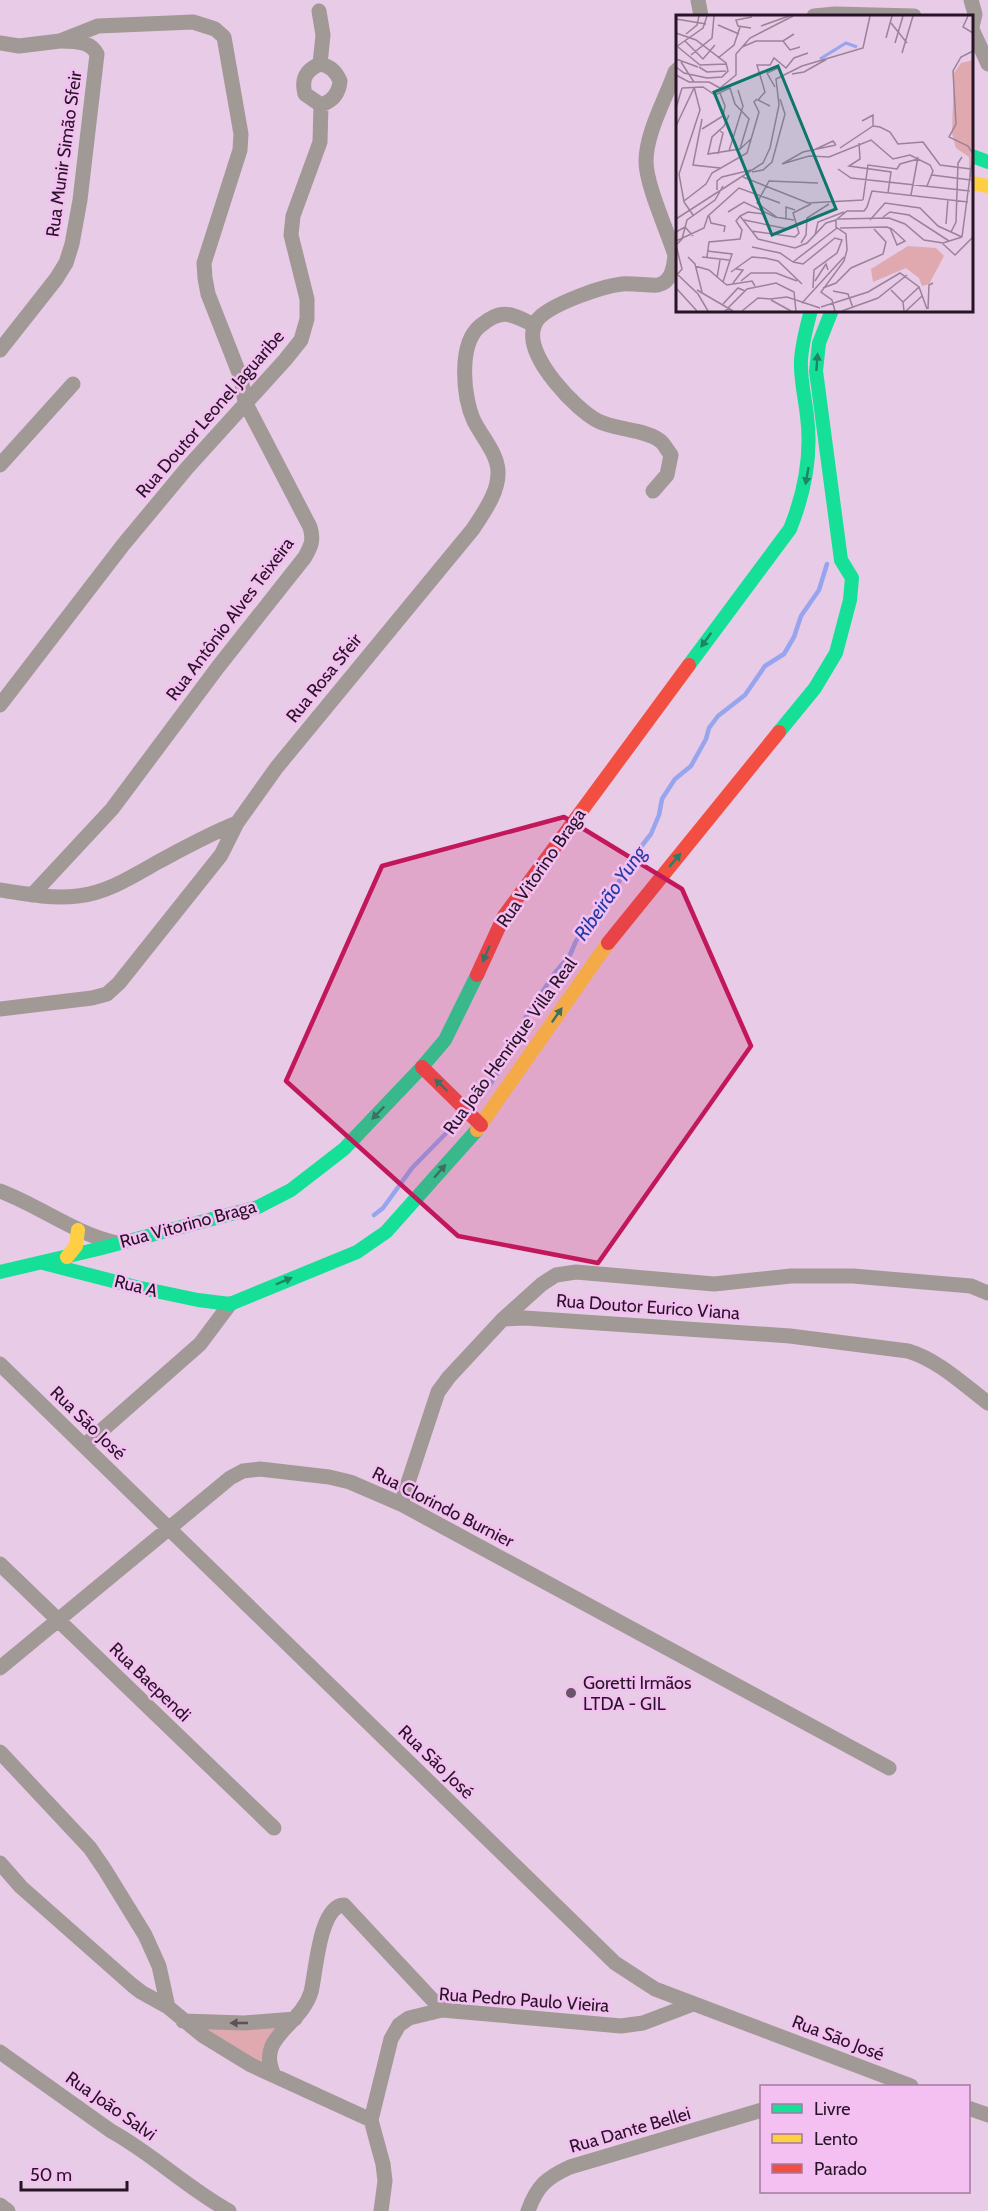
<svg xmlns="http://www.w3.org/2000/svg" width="988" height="2211" font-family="Cabin,sans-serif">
	<rect width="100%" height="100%" fill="#e8cbe6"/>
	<!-- green -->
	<path fill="#e0a9b0" d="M 200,2025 L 279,2027 L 264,2065 Z"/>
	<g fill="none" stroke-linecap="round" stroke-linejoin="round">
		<!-- stream -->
		<path stroke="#97a5ef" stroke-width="4.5" d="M 471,1107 L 489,1086 L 503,1064 L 526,1017 L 554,974 L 570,955 L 576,941 L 602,906 L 614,892 L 629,862 L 651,834 L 659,815 L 662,799 L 675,779 L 691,766 L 706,739 L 709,728 L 718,716 L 745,695 L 765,666 L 784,654 L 794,637 L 801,616 L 819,590 L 827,564
			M 374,1215 L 383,1208 L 412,1168 L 463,1116"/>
		<!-- street -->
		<path stroke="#a19995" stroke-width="15" d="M 698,0 L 701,16
			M 971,0 L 975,14 L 972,27
			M 319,11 L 323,35 L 320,64
			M 814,16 L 835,14 L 914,16
			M 972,29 L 988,64
			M 0,43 L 19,46 L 60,41 L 98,26 L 193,22 L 215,29 L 224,37 L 241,134 L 240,150 L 204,263 L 205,278 L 208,294 L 241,378 L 245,402 L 310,527 C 314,540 311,546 305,557 L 218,667 L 112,809 L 32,895
			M 320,64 C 330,66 336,71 340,81 C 339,93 333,101 321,105 L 305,94 C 301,79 306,70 320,64 Z
			M 0,350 L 56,279 L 66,263 L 72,244 L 80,200 L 97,54 C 90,41 77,42 63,41
			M 0,465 L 73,384
			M 653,491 L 667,475 L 671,455 C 667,450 664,443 659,440 C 644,429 616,430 598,421 C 575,409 528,359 533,331 C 534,325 536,320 541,316 C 556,303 602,286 622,284 C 631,283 653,286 658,285 C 672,282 674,266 675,255 C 667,230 646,185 646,161 C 646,133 666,98 675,72 L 678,69
			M 0,705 L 123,545 L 187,468 L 285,360 L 301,340 L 307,319 L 307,299 L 291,235 L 293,216 L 320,142 L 321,105
			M 0,890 C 25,894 52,899 78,896 C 107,893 133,876 158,862 C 184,848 209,834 237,823
			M 0,1009 L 92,998 L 107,994 L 119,983 L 221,855 L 237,823 L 277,767 L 473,529 C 484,512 499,492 498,471 C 497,453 482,437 474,421 C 463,397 458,344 480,326 C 502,307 511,314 534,325
			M 0,1191 C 40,1206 75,1234 117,1243
			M 503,1319 L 525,1318 L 790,1336 L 908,1351 C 938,1360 963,1384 988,1403
			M 0,1364 L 615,1963 L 655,1989 L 911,2086
			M 84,1446 L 200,1344 L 230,1304
			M 401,1504 L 438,1392 L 449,1377 L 503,1319 L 542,1284 L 556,1275 L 576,1272 L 714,1284 L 791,1276 L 853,1276 L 971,1286 L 988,1293
			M 0,1564 L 274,1828
			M 0,1668 L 230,1478 L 243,1471 L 260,1469 L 329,1477 L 350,1482 L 401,1504 L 889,1768
			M 0,1752 L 90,1848 L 105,1870 L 145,1935 L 159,1966 L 168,2007
			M 0,1863 L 21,1887 L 132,1985 L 141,1992 L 168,2007 L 202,2035 L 251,2065 L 371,2120
			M 183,2021 L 244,2023 L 295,2019
			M 0,2052 L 111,2131 C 153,2154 187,2188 229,2211
			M 274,2075 C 255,2037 301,2026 311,1992 C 316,1973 319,1906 344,1905 L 442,2010
			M 968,2108 L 988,2115
			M 0,2205 L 8,2211
			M 381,2211 L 385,2181 L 383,2164 L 371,2120 L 391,2039 L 399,2025 L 409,2018 L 442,2010 L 621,2026 L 643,2023 L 693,2004
			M 528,2211 C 537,2186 546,2178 570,2167 L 762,2110"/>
		<!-- fast -->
		<path stroke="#16e098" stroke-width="14" d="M 972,156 L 988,162
			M 689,665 L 790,529 C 805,492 812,455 807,416 C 805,397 800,379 801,360 C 802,343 807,326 811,310
			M 779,732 L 815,688 L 836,653 L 850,600 L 852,578 L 841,560 L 816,371 L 819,343 L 832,310
			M 43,1263 L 136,1287 L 198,1300 L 230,1304 L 357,1252 L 386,1232 L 477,1130
			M 0,1272 L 98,1249 L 258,1207 L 291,1190 L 344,1149 L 422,1067 L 445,1040 L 477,975"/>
		<!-- slow -->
		<path stroke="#ffcf43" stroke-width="14" d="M 972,183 L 988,186
			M 477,1130 L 608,943
			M 67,1257 L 76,1246 L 78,1230"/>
		<!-- jam -->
		<path stroke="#f24e42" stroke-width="14" d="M 608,943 L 779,732
			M 477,975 L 504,916 L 689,665
			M 422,1067 L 481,1125"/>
	</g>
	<!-- one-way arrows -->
	<defs><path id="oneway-solid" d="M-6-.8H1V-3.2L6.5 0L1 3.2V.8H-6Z" transform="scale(1.5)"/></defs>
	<g fill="#1e8465">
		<use href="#oneway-solid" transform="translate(817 362) rotate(-86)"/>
		<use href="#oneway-solid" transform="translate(807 476) rotate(100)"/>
		<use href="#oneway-solid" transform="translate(706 640) rotate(126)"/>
		<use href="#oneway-solid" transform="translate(675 860) rotate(-50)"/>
		<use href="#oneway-solid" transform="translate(486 954) rotate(114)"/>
		<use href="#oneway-solid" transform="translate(557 1015) rotate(-55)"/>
		<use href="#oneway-solid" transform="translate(441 1085) rotate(-136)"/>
		<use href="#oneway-solid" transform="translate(378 1113) rotate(134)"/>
		<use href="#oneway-solid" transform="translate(440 1171) rotate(-49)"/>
		<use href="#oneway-solid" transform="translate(284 1281) rotate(-23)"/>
	</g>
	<use fill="#5e5058" href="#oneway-solid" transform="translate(239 2023) rotate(180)"/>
	<!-- marked area -->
	<path fill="#c2185b" fill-opacity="0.2" stroke="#c2185b" stroke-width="4.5" stroke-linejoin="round" d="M 564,817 L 682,889 L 751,1046 L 598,1263 L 458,1236 L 286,1081 L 382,866 Z"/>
	<!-- markers -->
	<circle fill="#6b546a" stroke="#f4bff1" stroke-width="2" cx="571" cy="1693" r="6"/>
	<g text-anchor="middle" stroke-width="5" stroke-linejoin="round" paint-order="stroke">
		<!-- street labels -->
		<g font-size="18" fill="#271427" stroke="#f4bff1">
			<text transform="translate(64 154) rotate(-82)" y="6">Rua Munir Simão Sfeir</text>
			<text transform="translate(210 414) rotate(-49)" y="6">Rua Doutor Leonel Jaguaribe</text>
			<text transform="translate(230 619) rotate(-53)" y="6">Rua Antônio Alves Teixeira</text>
			<text transform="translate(324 678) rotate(-51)" y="6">Rua Rosa Sfeir</text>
			<text transform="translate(541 868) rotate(-55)" y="6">Rua Vitorino Braga</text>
			<text transform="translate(510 1046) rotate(-54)" y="6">Rua João Henrique Villa Real</text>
			<text transform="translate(188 1224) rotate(-15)" y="6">Rua Vitorino Braga</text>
			<text transform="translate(136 1286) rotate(14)" y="6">Rua A</text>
			<text transform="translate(648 1307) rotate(4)" y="6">Rua Doutor Eurico Viana</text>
			<text transform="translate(88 1423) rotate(44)" y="6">Rua São José</text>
			<text transform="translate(443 1507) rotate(27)" y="6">Rua Clorindo Burnier</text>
			<text transform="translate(150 1682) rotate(44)" y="6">Rua Baependi</text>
			<text transform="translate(436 1762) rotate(44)" y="6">Rua São José</text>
			<text transform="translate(524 2000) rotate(4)" y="6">Rua Pedro Paulo Vieira</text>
			<text transform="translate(838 2038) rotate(21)" y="6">Rua São José</text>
			<text transform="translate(111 2106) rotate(35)" y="6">Rua João Salvi</text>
			<text transform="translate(630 2130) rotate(-16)" y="6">Rua Dante Bellei</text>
		</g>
		<!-- poi labels -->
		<g font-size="18" fill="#271427" stroke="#f4bff1" text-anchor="start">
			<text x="583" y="1689">Goretti Irmãos<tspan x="583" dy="21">LTDA - GIL</tspan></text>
		</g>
		<!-- water labels -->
		<g font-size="20" font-style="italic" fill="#253ca7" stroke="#f4bff1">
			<text transform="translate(610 893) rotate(-55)" y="7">Ribeirão Yung</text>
		</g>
	</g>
	<!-- overview -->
	<g transform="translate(676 15)">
		<rect width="297" height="297" fill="#e8cbe6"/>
		<path d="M 297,45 L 297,168 L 293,164 L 293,142 L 280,133 L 276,118 L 278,58 L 285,48 ZM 232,231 L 260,233 L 268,241 L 253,269 L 246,271 L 243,263 L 230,253 L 197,267 L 195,254 Z" fill="#e0a9b0"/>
		<path fill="none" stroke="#97a5ef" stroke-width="3" d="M 144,44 L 170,28 L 181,32"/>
		<path fill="none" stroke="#9b829a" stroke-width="1.5" d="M 292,1 L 287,12 L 297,18M 0,4 L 30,9M 215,8 L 231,28M 42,10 L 63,19M 85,11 L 113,1M 75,13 L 62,11 L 60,5 L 76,2M 0,18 L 20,25 L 50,48 L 52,56 L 46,62 L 31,63 L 8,58 L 0,52M 10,19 L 21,10 L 23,1M 210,23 L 216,1M 9,26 L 27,44 L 39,30M 107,26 L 114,35 L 124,32M 219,28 L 227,1M 0,32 L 27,13 L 31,1M 2,32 L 24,50M 66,32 L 80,26 L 107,26 L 118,19M 226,38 L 237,1M 15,40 L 36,23 L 38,1M 42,43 L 58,30 L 64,12M 0,44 L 22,52M 5,47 L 18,67M 24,50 L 50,49M 23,52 L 31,57 L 50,56M 116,59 L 128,57 L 151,44M 0,60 L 13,67 L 33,67 L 44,73 L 60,60 L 60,39 L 74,23 L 117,1M 99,72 L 91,58 L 102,53M 6,73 L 27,72 L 39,80 L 54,73 L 59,89 L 73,104 L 64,134M 94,91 L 82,85 L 89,77 L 81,50 L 94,50 L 98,43 L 110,53 L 118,43 L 132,38M 0,93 L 6,73M 53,100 L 48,111 L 36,122 L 32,139 L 64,134 L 75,124M 26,104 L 17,150 L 44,153M 186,106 L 197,100 L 197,111M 0,111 L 18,73M 26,114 L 47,101 L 49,91 L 44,78M 183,128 L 184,144 L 173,151 L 215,157 L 212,178M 164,133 L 197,111 L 204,112 L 214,117 L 222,129 L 247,127 L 264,150 L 295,154M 138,135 L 157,126 L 160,130M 53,136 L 67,91 L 62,75M 42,139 L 47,118 L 44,116M 106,149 L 133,141 L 153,142 L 195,125 L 217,144 L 234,140 L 254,150 L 257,156 L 251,171M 106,149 L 127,137 L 160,130M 162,154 L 175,163 L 294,176M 76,157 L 87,155 L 96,147 L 109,99 L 104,84M 256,160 L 295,165M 67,162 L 132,188 L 187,185M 41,175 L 41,166 L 46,162 L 75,155M 235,180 L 242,142M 187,185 L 192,150 L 221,154 L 224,149 L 242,144M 8,186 L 30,169 L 36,158 L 71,138 L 83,97 L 78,87 L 81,84M 191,192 L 196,176 L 292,187M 52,197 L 68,187 L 99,202 L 118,205M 17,200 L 8,187 L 3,159 L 24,95 L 18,72M 33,201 L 35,208 L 49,211 L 48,217M 64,201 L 82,224 L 119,233 L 131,228 L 150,208 L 160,205M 64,201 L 72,197 L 89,199M 207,202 L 214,197 L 233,200 L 273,226M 102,203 L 81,188 L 93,166 L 142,168M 0,204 L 87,148 L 94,133 L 103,90 L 100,64 L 126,51 L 187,33 L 194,1M 110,204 L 110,192 L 119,195M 161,204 L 213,203 L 229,209 L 248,225 L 267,228 L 286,222M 68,205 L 112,214 L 121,211M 160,205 L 171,196 L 188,196 L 191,192M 194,205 L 209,188 L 244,193 L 262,211 L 286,222M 270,209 L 272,184M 164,213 L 211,212 L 213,213 L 214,213 L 216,214 L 229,226 L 221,230 L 214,213M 75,216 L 119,222 L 123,218 L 117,198 L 135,189M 0,217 L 9,212 L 17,221M 275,217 L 280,207 L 282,148 L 286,142M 139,220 L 142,207 L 168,197M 286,222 L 297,139 L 292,131 L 273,122 L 280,109 L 277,56 L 285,42 L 297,36M 0,226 L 28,213 L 32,201 L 63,173 L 104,188M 125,228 L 130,220 L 131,203 L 153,189M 267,229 L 279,240 L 297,222M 0,230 L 6,224 L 11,205 L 39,185 L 47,171M 0,230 L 6,254 L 0,261M 76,232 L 104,238 L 117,247M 12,242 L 19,249 L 26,277M 26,242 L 53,245M 31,242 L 33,227 L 64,224 L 66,215 L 60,206 L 64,201M 117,247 L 127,249 L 159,223 L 166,225 L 161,238 L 138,255 L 137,273M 117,247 L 161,213M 19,251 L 33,255 L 47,267 L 56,239 L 31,236M 55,257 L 76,242 L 89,243 L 102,246 L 126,269M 0,258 L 22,279 L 32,296M 41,263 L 44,245M 65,266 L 75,258 L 100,258 L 121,266M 139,266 L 150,249 L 152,255M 47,267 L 51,270 L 76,266 L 79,271M 57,268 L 67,255 L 60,254M 0,273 L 21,296M 147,273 L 160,268 L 175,253 L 207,239 L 210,227 L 198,214M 21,275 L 57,296M 215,275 L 227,287 L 228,296M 157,276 L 172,279 L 177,293M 94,284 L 111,282 L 144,293M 95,285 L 115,296M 227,287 L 243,272M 126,288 L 168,242M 47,289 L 62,273 L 69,276M 145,292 L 192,277 L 224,258 L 243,272 L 251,294M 252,294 L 253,270 L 257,268M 49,296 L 71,274 L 100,268 L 118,277 L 120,296M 66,296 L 82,283 L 94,284M 159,296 L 156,285 L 145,277 L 168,246 L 171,235 L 170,219 L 160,212 L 160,205M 166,296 L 202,283 L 231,260M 230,296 L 246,281"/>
		<path fill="#0f766e" fill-opacity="0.15" stroke="#0f766e" stroke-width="3" d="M 102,51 L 160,194 L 96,220 L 38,77 Z"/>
		<rect width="297" height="297" fill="none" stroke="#271427" stroke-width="3"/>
	</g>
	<!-- legend -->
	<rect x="760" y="2085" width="210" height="108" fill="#f4bff1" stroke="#a27ba0" stroke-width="1.5"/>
	<rect x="772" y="2104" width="30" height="9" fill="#16e098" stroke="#a27ba0" stroke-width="1.5"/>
	<text x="814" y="2115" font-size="18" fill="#271427">Livre</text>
	<rect x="772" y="2134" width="30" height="9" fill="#ffcf43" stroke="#a27ba0" stroke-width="1.5"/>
	<text x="814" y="2145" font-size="18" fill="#271427">Lento</text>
	<rect x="772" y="2164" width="30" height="9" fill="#f24e42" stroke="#a27ba0" stroke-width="1.5"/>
	<text x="814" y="2175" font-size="18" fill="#271427">Parado</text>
	<!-- scale -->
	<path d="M21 2181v9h106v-9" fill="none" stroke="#271427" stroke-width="3"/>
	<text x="30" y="2181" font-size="18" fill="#271427" stroke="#f4bff1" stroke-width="4.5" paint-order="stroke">50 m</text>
</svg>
